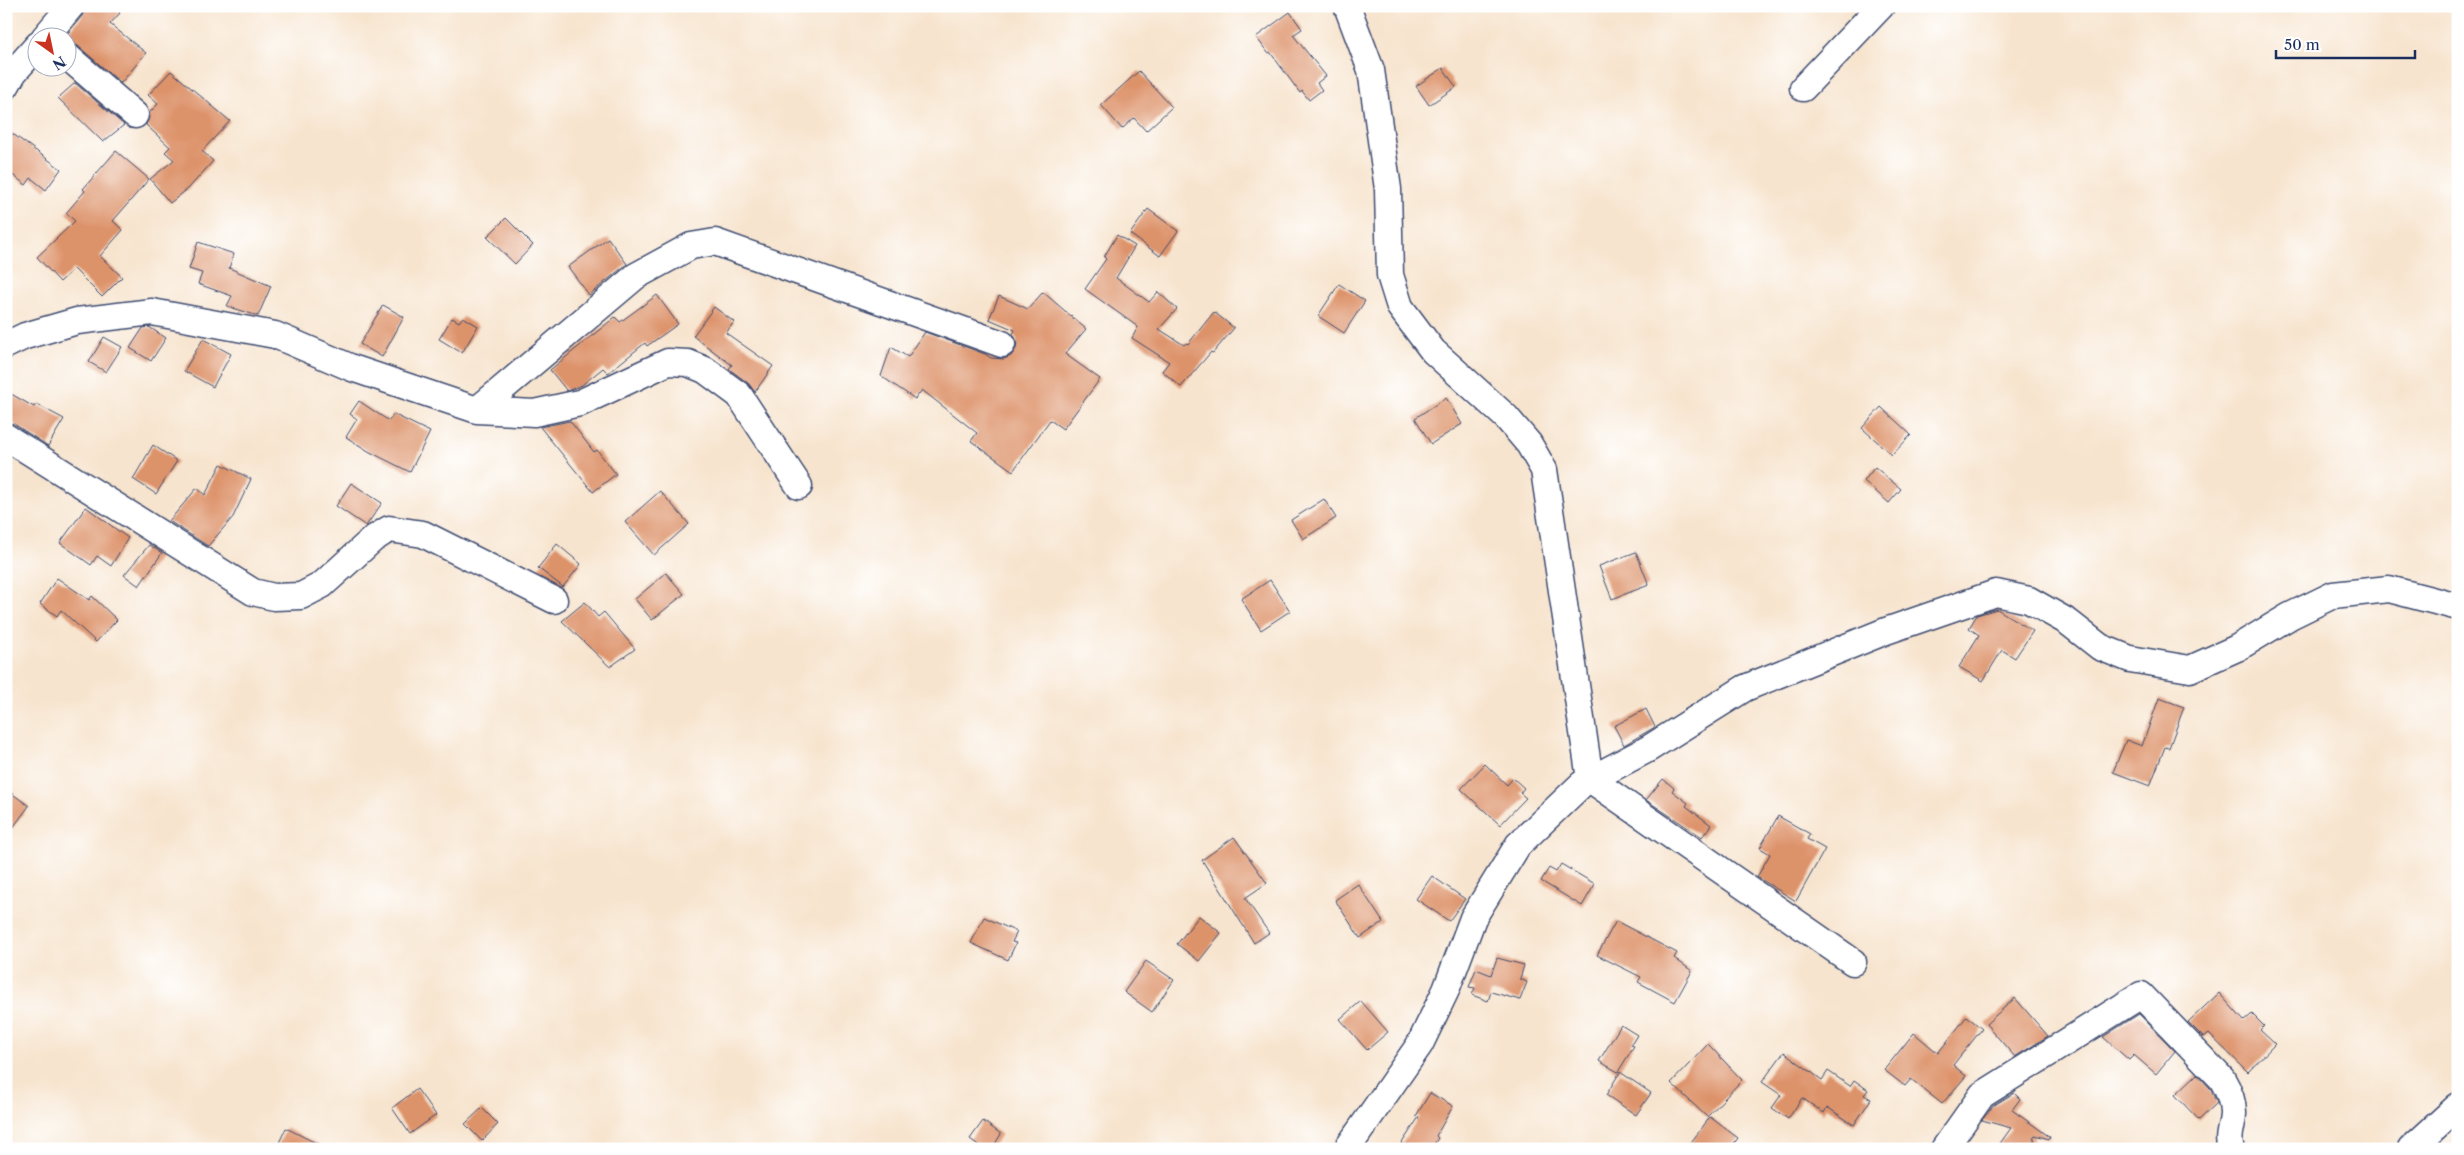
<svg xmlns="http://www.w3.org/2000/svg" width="2464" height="1155" font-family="'Libre Caslon Text',serif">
	<rect width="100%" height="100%" fill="#fff"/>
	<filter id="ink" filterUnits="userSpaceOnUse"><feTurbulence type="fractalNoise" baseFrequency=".02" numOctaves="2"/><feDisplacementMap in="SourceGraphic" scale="10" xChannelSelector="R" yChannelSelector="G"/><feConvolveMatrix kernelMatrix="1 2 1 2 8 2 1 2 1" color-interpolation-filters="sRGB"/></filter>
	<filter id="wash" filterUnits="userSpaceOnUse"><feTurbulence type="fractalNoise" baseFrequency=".0096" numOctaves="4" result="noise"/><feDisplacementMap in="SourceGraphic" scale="20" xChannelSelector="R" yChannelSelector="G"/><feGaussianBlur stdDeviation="1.12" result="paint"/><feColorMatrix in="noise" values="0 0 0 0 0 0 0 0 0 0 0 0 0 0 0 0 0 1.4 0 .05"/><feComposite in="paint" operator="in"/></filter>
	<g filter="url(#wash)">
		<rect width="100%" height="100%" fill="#f7e4ce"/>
		<g id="blocks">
			<!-- building -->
			<path fill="#dd936a" d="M 86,6 L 113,6 L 120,13 L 110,24 L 146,53 L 121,83 L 78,46 L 68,42 L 68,38 L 64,38 L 82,16 Z
				M 1290,12 L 1302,29 L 1293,35 L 1326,76 L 1317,83 L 1322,90 L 1309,100 L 1302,91 L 1300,93 L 1270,52 L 1268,53 L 1256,37 Z
				M 1443,68 L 1456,87 L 1429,105 L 1416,86 Z
				M 171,71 L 230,121 L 202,151 L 213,161 L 189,188 L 170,203 L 150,179 L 174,160 L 165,152 L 170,147 L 146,125 L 149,113 L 158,104 L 148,95 Z
				M 1139,71 L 1172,107 L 1146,131 L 1134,118 L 1122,129 L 1101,105 Z
				M 75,83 L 124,125 L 103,142 L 58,98 Z
				M 6,129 L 61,169 L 46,190 L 31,178 L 26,185 L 6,170 Z
				M 116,151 L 149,179 L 113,221 L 123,230 L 100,256 L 122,277 L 102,297 L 74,269 L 60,282 L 37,257 L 75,221 L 66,213 L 85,191 L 83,189 Z
				M 1148,209 L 1178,231 L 1160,256 L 1130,234 Z
				M 506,218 L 533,245 L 515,264 L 487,237 Z
				M 1117,235 L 1135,246 L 1116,278 L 1149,302 L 1158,292 L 1177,309 L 1159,329 L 1184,345 L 1186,343 L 1188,344 L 1214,312 L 1234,328 L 1213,353 L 1211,352 L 1181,387 L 1162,371 L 1169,362 L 1132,338 L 1138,327 L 1085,289 L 1106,259 L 1104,257 Z
				M 608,238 L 627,264 L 589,295 L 568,267 Z
				M 198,242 L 234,254 L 229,268 L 271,286 L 258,316 L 227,306 L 232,296 L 198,284 L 202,273 L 189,269 Z
				M 1339,284 L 1365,301 L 1344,333 L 1318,316 Z
				M 1043,292 L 1086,329 L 1065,354 L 1100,379 L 1063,429 L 1050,420 L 1013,471 L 971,441 L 977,433 L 922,390 L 915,399 L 881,376 L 891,347 L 908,357 L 925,332 L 985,354 L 991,358 L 1004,359 L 1011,356 L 1016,349 L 1017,341 L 1013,334 L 1015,330 L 989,319 L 999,296 L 1028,309 Z
				M 657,295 L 678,324 L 647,346 L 645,343 L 608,373 L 603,368 L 582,385 L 567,391 L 550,370 L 615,317 L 620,322 Z
				M 383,305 L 404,317 L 382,357 L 360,344 Z
				M 714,307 L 734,322 L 726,333 L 773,366 L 755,392 L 748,383 L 729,369 L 732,365 L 693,336 Z
				M 463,317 L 478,326 L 462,353 L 439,339 L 452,318 L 459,322 Z
				M 149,327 L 166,338 L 151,361 L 130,348 L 143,328 Z
				M 104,337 L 122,347 L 106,372 L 89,362 Z
				M 203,339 L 231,354 L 213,387 L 184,371 Z
				M 6,391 L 34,407 L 36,404 L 64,419 L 48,446 L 14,424 L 6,422 Z
				M 1446,398 L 1462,424 L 1431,444 L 1415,418 Z
				M 359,401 L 389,421 L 393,414 L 430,432 L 410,472 L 370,452 L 346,437 L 357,419 L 350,414 Z
				M 1881,407 L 1911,435 L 1892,455 L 1862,428 Z
				M 570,421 L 594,452 L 597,450 L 616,474 L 593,492 L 540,427 Z
				M 153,445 L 177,461 L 156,494 L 133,479 Z
				M 221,464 L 251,479 L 233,517 L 208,546 L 169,521 L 197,488 L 205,495 Z
				M 1875,467 L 1901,489 L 1889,503 L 1864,481 Z
				M 351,483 L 382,503 L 366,526 L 336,506 Z
				M 660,491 L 689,524 L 654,555 L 625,522 Z
				M 1324,499 L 1336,518 L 1303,539 L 1291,520 Z
				M 86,507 L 128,538 L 111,566 L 97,556 L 91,565 L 60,543 Z
				M 557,544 L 581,564 L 563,587 L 538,568 Z
				M 149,545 L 162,553 L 139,586 L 124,575 Z
				M 1636,552 L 1649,585 L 1612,599 L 1599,566 Z
				M 666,573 L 684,594 L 652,620 L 635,599 Z
				M 57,578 L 89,600 L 92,596 L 117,620 L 96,642 L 61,610 L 57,616 L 40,604 Z
				M 1270,580 L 1290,611 L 1261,630 L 1241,599 Z
				M 585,602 L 598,617 L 604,612 L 635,649 L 610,667 L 562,621 Z
				M 1997,609 L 2033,631 L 2015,658 L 2002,650 L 1983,681 L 1959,667 L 1979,635 L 1969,628 L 1977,615 Z
				M 2159,698 L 2184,707 L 2169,748 L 2165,747 L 2150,786 L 2113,772 L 2126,740 L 2142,746 Z
				M 1646,709 L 1655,727 L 1624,745 L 1614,726 Z
				M 1485,764 L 1507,785 L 1513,778 L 1524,788 L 1520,793 L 1526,798 L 1500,825 L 1461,789 Z
				M 1663,779 L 1674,788 L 1672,791 L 1688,803 L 1686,806 L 1711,825 L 1702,837 L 1646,800 Z
				M 6,789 L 29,806 L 6,837 Z
				M 1778,816 L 1810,834 L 1807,839 L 1825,849 L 1796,901 L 1757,877 L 1770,854 L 1760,848 Z
				M 1234,837 L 1267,883 L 1245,898 L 1269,933 L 1254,943 L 1202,860 Z
				M 1561,864 L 1595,884 L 1582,906 L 1541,881 L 1549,868 L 1556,872 Z
				M 1432,876 L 1465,899 L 1449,921 L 1416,899 Z
				M 1358,884 L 1383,922 L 1360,938 L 1335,900 Z
				M 1199,916 L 1221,933 L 1199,961 L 1177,944 Z
				M 984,917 L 1017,932 L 1012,942 L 1016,943 L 1008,960 L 971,943 Z
				M 1616,921 L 1677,953 L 1674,958 L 1692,971 L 1675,1002 L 1638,982 L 1641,977 L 1597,955 Z
				M 1497,958 L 1524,965 L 1520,979 L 1527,982 L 1520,1000 L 1491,992 L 1488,1001 L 1472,995 L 1475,988 L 1469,987 L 1476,969 L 1491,975 Z
				M 1146,961 L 1174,980 L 1152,1012 L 1124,992 Z
				M 2219,993 L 2244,1021 L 2252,1014 L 2264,1026 L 2260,1030 L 2275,1044 L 2248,1072 L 2209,1034 L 2204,1038 L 2188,1022 Z
				M 2015,998 L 2048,1036 L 2015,1057 L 1986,1024 Z
				M 1361,1001 L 1388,1032 L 1367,1050 L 1340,1019 Z
				M 2139,1014 L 2175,1051 L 2156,1074 L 2134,1055 L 2129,1060 L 2103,1037 Z
				M 1967,1016 L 1982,1029 L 1953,1065 L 1966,1076 L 1942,1104 L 1911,1079 L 1905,1086 L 1884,1070 L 1914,1033 L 1938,1053 Z
				M 1621,1025 L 1637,1035 L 1631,1045 L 1634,1046 L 1618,1072 L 1599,1061 Z
				M 1708,1044 L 1742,1080 L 1707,1117 L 1671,1083 Z
				M 1784,1052 L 1822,1080 L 1828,1071 L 1850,1086 L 1854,1080 L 1868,1090 L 1864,1095 L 1871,1099 L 1854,1125 L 1827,1107 L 1824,1113 L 1802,1098 L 1788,1119 L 1772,1108 L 1781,1095 L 1762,1082 Z
				M 1620,1072 L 1651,1093 L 1636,1115 L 1606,1095 Z
				M 2197,1074 L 2210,1088 L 2217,1103 L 2199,1120 L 2175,1095 Z
				M 417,1089 L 436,1115 L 410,1134 L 392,1108 Z
				M 1430,1093 L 1453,1106 L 1436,1136 L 1438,1138 L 1431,1149 L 1398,1149 L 1419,1117 L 1416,1116 Z
				M 2014,1093 L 2020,1099 L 2012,1110 L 2050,1137 L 2049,1139 L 2035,1135 L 2033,1138 L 2035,1139 L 2028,1149 L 1996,1149 L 2011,1128 L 1982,1120 L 1993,1106 Z
				M 482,1108 L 498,1124 L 482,1141 L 465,1124 Z
				M 1710,1117 L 1738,1138 L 1730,1149 L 1686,1149 Z
				M 983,1121 L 1001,1134 L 992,1149 L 984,1149 L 970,1139 Z
				M 286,1128 L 328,1149 L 276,1149 Z"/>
		</g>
	</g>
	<g filter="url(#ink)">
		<use href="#blocks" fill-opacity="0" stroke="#3c4a6f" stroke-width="1"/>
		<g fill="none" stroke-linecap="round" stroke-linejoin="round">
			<defs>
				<path id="minor" d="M 1347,6 L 1371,70 L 1388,189 L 1390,275 L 1400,307 L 1433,351 L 1506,417 L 1529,444 L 1544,470 L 1590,779 L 1853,962
					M 44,38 L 71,6
					M 68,57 L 135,115
					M 6,86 L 14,72 L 38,45
					M 1803,88 L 1881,6
					M 6,345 L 25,336 L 77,321 L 152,312 L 275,335 L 352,368 L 477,410 L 534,413 L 580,403 L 668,362 L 688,363 L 705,370 L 739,395 L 799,486
					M 477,410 L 636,276 L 691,246 L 715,242 L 1002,344
					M 6,437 L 253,592 L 274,597 L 301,596 L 322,585 L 373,539 L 389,529 L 423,534 L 554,600
					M 1347,1149 L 1420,1044 L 1446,990 L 1473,918 L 1518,845 L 1582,784 L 1648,749 L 1745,688 L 1886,631 L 1996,593 L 2029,600 L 2068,622 L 2100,647 L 2130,659 L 2190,669 L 2237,648 L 2290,616 L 2333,595 L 2389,589 L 2458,607
					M 1944,1149 L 1982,1095 L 2141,995 L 2222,1079 C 2228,1089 2233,1101 2233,1113 C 2233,1126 2226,1137 2231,1149
					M 2411,1149 L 2458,1106"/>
			</defs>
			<!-- minor casing -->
			<use href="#minor" stroke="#3c4a6f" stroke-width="29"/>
			<!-- minor -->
			<use href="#minor" stroke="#fff" stroke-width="26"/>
		</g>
	</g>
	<!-- margin -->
	<rect width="2464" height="1155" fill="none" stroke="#fff" stroke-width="25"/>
	<!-- north arrow -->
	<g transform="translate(52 52) rotate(147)"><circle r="24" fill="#ffffff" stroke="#a4acbf"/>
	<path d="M0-4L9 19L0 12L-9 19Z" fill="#c8321e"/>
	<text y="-8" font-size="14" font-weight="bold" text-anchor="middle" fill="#1b2f5e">N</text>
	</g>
	<!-- scale -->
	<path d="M2276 50v8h139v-8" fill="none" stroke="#1b2f5e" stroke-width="2.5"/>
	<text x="2284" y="50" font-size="15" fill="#1b2f5e" stroke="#ffffff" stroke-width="4" paint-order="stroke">50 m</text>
</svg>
